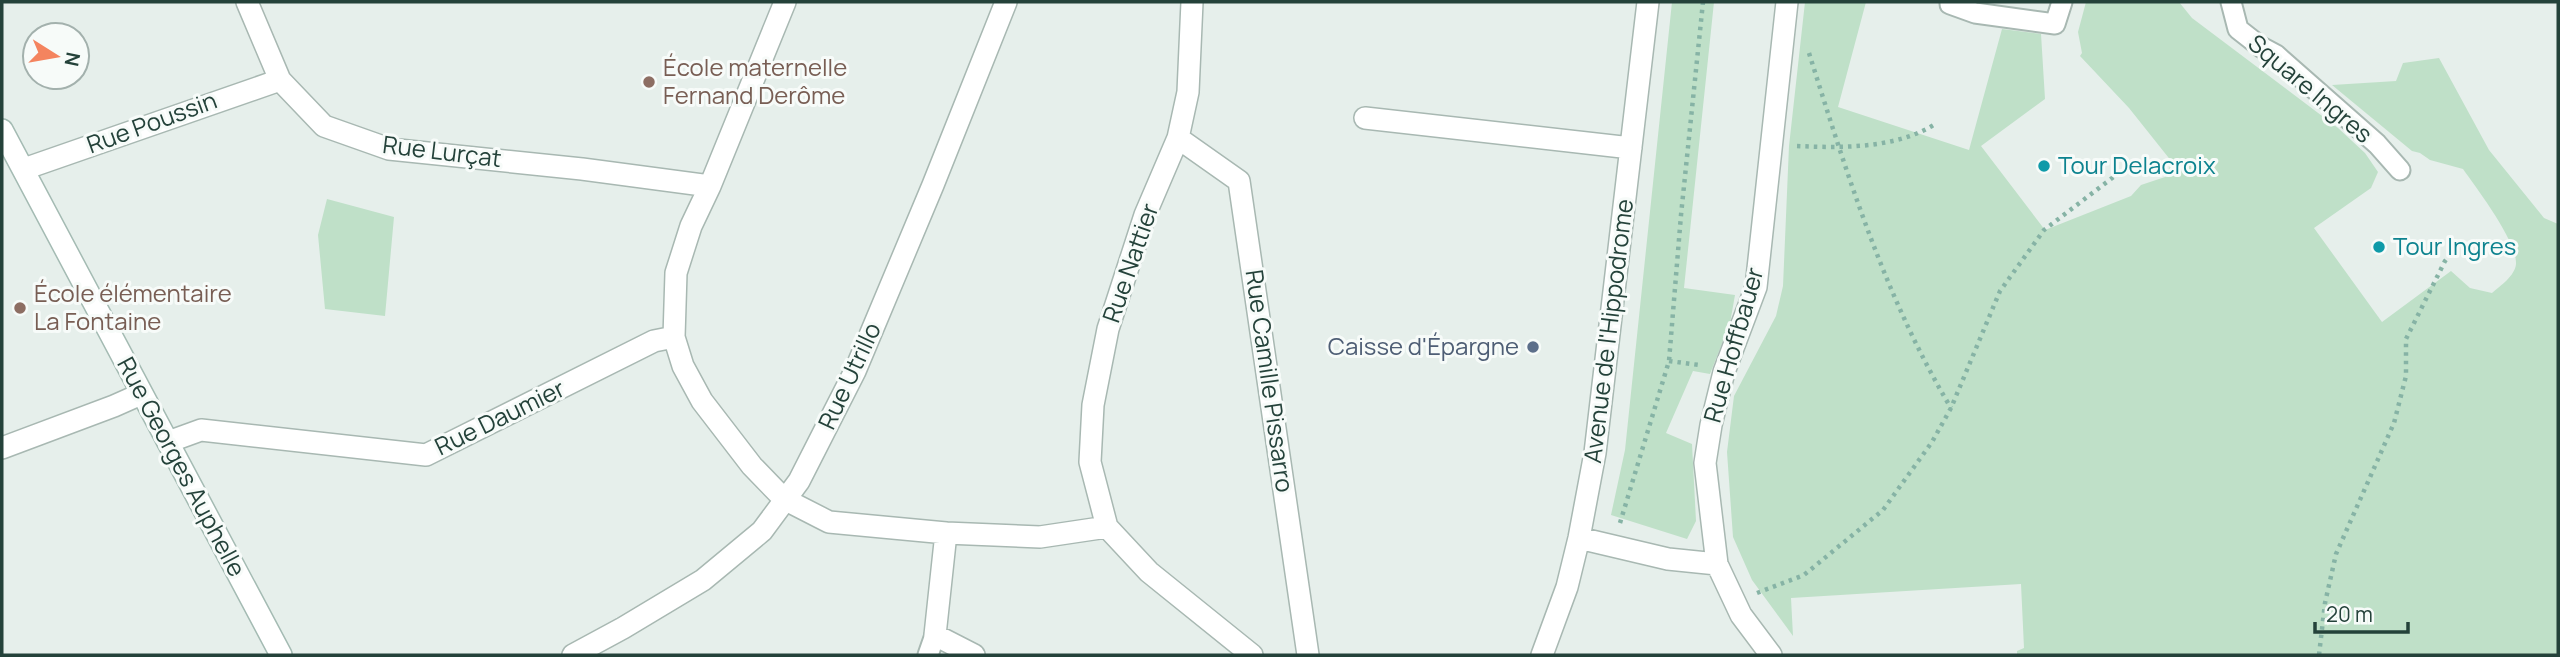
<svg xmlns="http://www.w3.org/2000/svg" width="2560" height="657" font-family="Manrope,sans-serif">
	<rect width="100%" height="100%" fill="#e6efeb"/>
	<!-- green -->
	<path fill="#bfe0c8" d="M 1672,2 L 1714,2 L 1684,288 L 1735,295 L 1730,323 L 1710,374 L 1693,371 L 1666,433 L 1692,444 L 1696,521 L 1687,539 L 1611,515 L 1625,450 Z
		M 1805,2 L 1866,2 L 1838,107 L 1969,150 L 2002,29 L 2041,34 L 2045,99 L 1981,146 L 2045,230 L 2131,196 L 2141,185 L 2165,177 L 2172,162 L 2129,108 L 2080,56 L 2082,53 L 2078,32 L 2086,2 L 2179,2 L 2192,18 L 2338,128 L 2365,153 L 2378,172 L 2371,188 L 2314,228 L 2382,322 L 2451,271 L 2470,288 L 2492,293 C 2500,286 2515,276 2516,264 C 2517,241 2477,189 2463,169 L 2430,160 L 2420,153 L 2412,151 L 2332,85 L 2396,81 L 2403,63 L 2439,58 L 2489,150 L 2544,218 L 2558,224 L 2558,655 L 2017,655 L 2017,651 L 2024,648 L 2021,584 L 1791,598 L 1793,636 L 1752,580 L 1733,537 L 1727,452 L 1734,396 L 1776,316 L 1783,286 L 1789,146 Z
		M 327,199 L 394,217 L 385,316 L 325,309 L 318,235 Z"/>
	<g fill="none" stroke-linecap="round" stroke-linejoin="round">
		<defs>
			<path id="lane" d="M 1950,2 L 1950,4 L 1975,13 L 2055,24 L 2062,2
				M 2231,2 L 2238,29 L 2261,47 L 2276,55 L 2377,144 L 2400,170
				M 928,655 L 935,635"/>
			<path id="street" d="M 247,2 L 280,80 L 324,126 L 389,149 L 582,169 L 710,186
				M 785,2 L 710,186 L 691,226 L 676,273 L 674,337 L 683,366 L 702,401 L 752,466 L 784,499 L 829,522 L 946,533 L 1040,537 L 1107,527
				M 1192,2 L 1188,92 L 1178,138 L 1145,215 L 1108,329 L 1093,405 L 1090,462 L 1107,527 L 1149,572 L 1252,655
				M 1365,118 L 1631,148
				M 1178,138 L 1239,181 L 1308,655
				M 24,169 L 280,80
				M 168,442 L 201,430 L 426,455 L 654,341 L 674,337
				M 2,448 L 114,406 L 141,394
				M 946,533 L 935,635 L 974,655
				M 1579,538 L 1668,559 L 1717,564
				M 573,655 L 623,628 L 703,580 L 762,531 L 799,481 L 855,371 L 933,185 L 1006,2
				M 1542,655 L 1567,587 L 1579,538 L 1595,453 L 1648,2
				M 1771,655 L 1741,615 L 1717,564 L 1705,463 L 1711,425 L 1724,372 L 1756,287 L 1787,2"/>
			<path id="secondary" d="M 2,130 L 281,655"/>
		</defs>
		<!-- lane casing -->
		<use href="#lane" stroke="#a8b8b2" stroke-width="23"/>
		<!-- street casing -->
		<use href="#street" stroke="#a8b8b2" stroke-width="24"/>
		<!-- secondary casing -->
		<use href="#secondary" stroke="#a4bbb3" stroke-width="24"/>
		<!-- path -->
		<path stroke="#86b3a5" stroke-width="4.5" stroke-dasharray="3.5 5" stroke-linecap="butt" d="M 1809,53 C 1847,174 1885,298 1951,408
			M 1797,146 C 1843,148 1896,149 1937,123
			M 1669,361 L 1699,365
			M 1620,523 L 1669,361 L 1681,215 L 1703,2
			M 1757,593 L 1804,575 L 1883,510 L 1932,442 L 1951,408 L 2000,291 L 2044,230 L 2120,172
			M 2319,655 L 2325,603 L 2336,554 L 2394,423 L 2406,376 L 2406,339 L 2445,261 L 2458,246"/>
		<!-- lane -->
		<use href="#lane" stroke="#fff" stroke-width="19"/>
		<!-- street -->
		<use href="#street" stroke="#fff" stroke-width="21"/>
		<!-- secondary -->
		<use href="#secondary" stroke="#fff" stroke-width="21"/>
	</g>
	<!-- markers -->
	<g fill="#8d6e63" stroke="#f7fbf9" stroke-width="2.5">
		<circle cx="649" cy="82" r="7"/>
		<circle cx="20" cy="308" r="7"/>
	</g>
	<g fill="#0f9aa8" stroke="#f7fbf9" stroke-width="2.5">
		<circle cx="2044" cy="166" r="7"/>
		<circle cx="2379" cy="247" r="7"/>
	</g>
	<circle fill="#5c6f8a" stroke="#f7fbf9" stroke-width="2.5" cx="1533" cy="347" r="7"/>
	<g text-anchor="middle" stroke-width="6" stroke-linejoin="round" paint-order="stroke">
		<!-- education labels -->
		<g font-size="24" fill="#785e54" stroke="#f7fbf9" text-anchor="start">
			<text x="663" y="76">École maternelle<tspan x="663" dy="28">Fernand Derôme</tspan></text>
			<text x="34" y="302">École élémentaire<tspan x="34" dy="28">La Fontaine</tspan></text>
		</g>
		<!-- street labels -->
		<g font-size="24" fill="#24423a" stroke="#f7fbf9">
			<text transform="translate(2310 89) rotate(40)" y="8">Square Ingres</text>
			<text transform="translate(152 123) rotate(-20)" y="8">Rue Poussin</text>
			<text transform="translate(442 152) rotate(7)" y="8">Rue Lurçat</text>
			<text transform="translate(1131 263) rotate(-71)" y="8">Rue Nattier</text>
			<text transform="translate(1609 331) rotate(-83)" y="8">Avenue de l'Hippodrome</text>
			<text transform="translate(1734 345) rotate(-74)" y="8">Rue Hoffbauer</text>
			<text transform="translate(850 376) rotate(-65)" y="8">Rue Utrillo</text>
			<text transform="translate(1269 381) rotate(82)" y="8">Rue Camille Pissarro</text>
			<text transform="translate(500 418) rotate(-26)" y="8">Rue Daumier</text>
			<text transform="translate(181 467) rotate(62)" y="8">Rue Georges Auphelle</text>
		</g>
		<!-- culture labels -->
		<g font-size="24" fill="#0d838f" stroke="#f7fbf9" text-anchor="start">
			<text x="2058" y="174">Tour Delacroix</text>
			<text x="2393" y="255">Tour Ingres</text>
		</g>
		<!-- service labels -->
		<g font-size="24" fill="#4e5e75" stroke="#f7fbf9" text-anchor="end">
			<text x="1519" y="355">Caisse d'Épargne</text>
		</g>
	</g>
	<!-- border -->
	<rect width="2560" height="657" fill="none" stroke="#24423a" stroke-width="7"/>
	<!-- north arrow -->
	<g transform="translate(56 56) rotate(101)"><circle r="33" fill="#f7fbf9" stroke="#a3b1ad" stroke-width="2"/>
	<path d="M0-5L12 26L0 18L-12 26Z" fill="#f4845f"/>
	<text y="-10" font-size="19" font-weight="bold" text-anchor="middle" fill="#24423a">N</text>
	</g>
	<!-- scale -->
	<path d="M2315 622v10h93v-10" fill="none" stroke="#24423a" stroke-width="3.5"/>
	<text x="2326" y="622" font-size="21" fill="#24423a" stroke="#f7fbf9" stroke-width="5" paint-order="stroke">20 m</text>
</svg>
